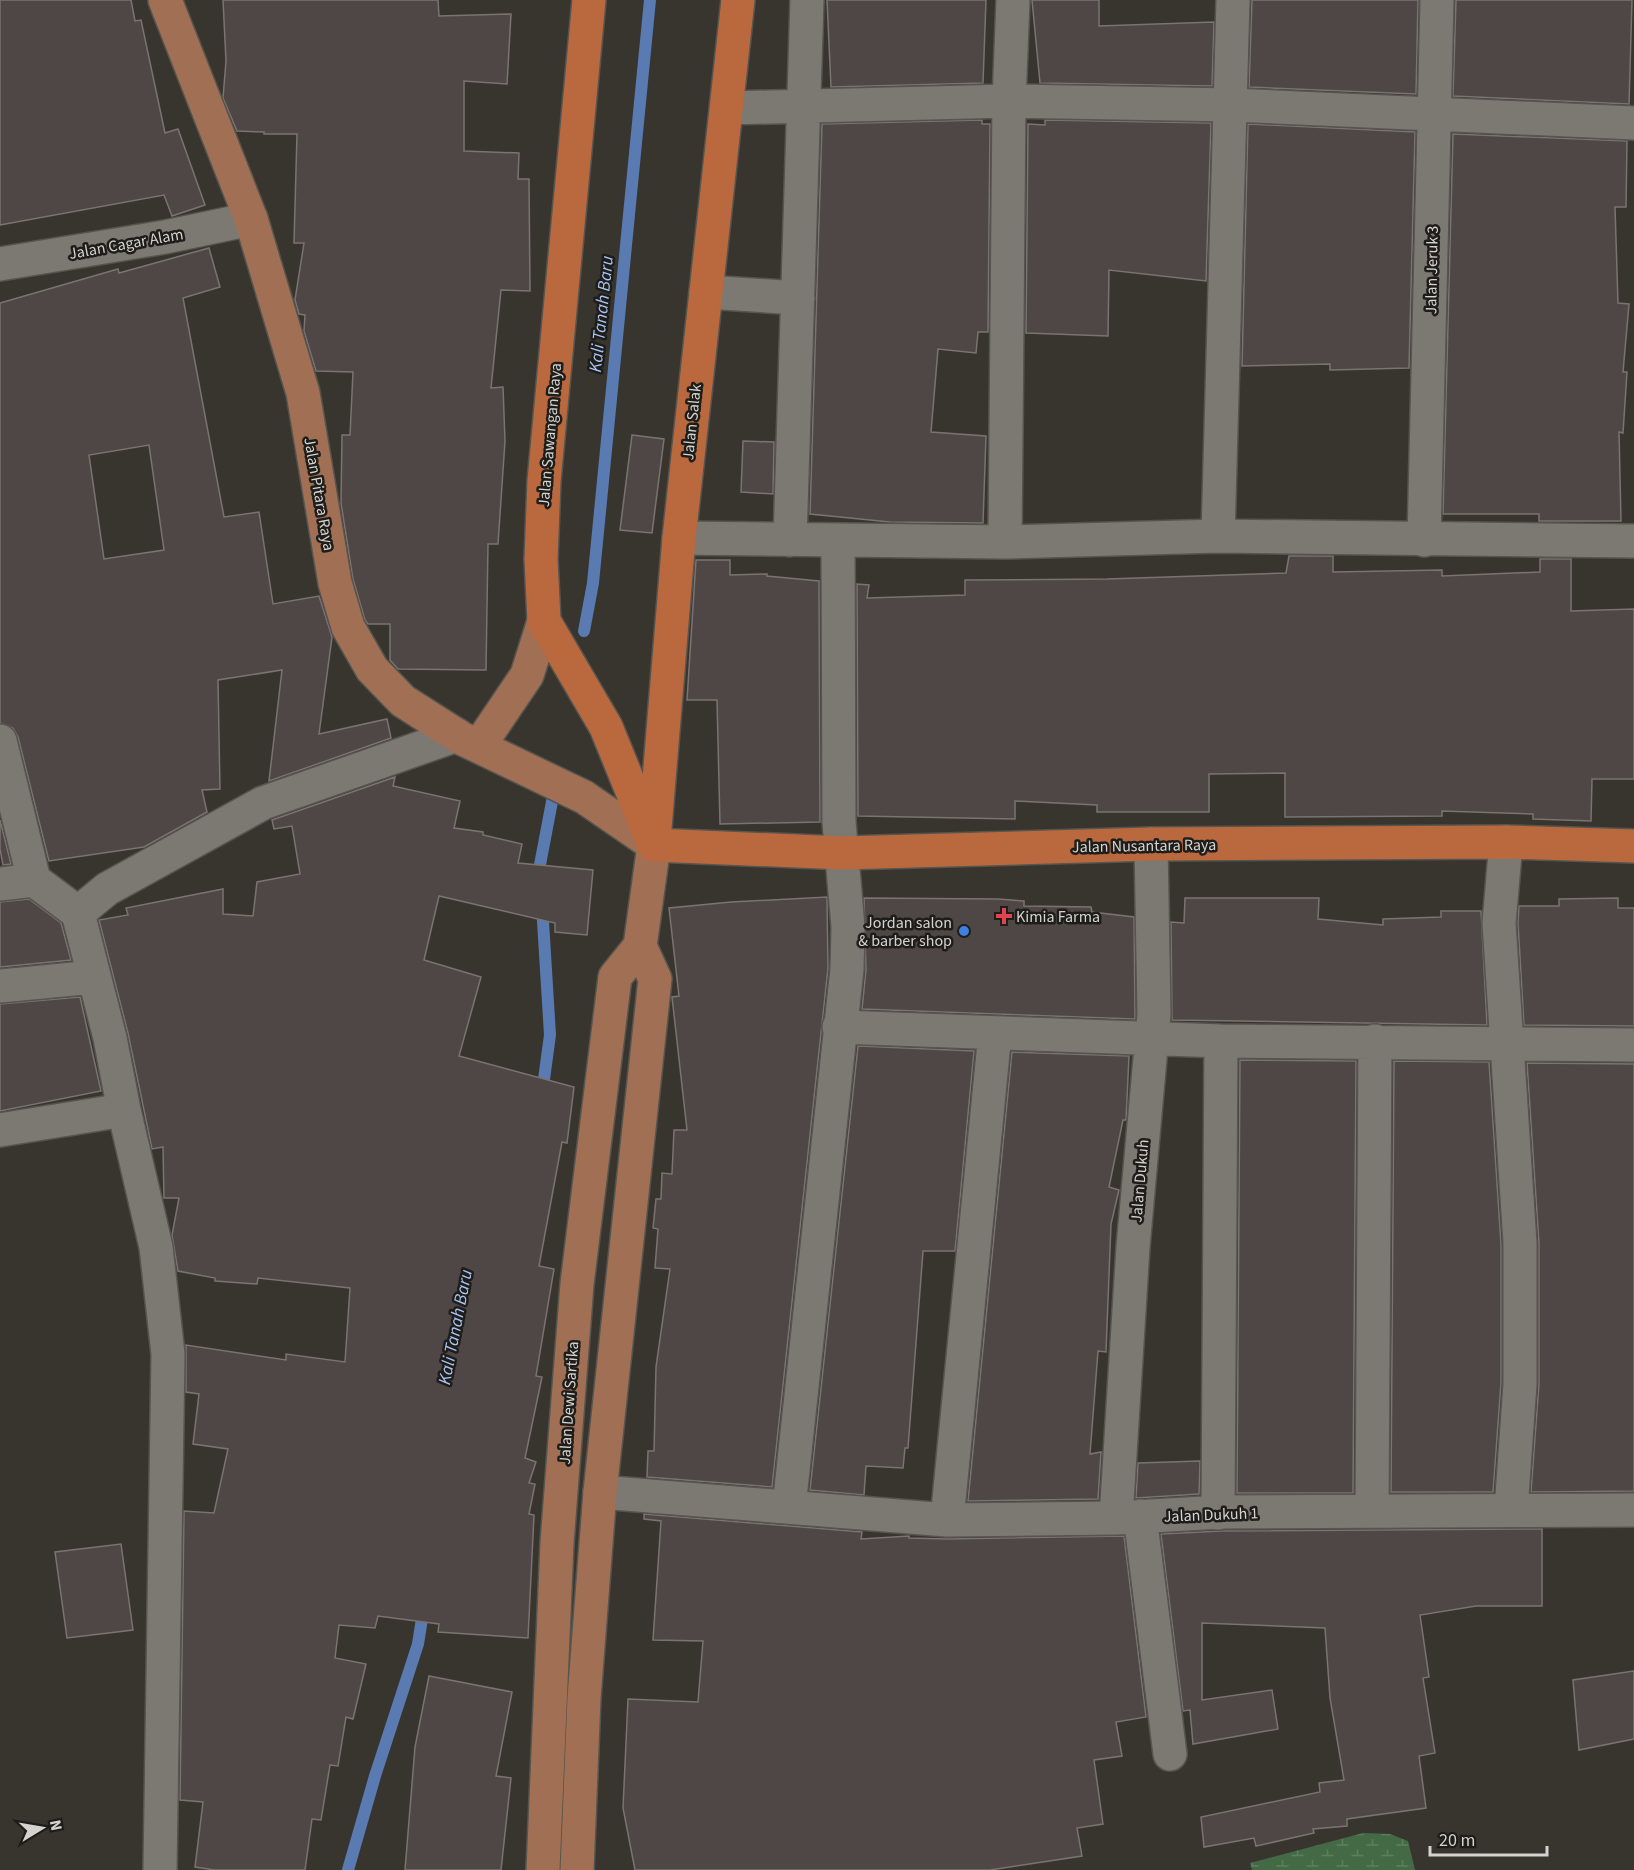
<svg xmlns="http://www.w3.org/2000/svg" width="1634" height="1870" font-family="'Source Sans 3',sans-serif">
	<defs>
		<pattern id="wetland-marsh" width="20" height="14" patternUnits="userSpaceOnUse" patternTransform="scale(1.5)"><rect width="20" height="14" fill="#436a44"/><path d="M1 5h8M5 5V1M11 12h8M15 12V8" fill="none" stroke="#5d7e5e"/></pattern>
	</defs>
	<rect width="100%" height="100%" fill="#38352f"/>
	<!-- wetland -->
	<path fill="url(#wetland-marsh)" d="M 1363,1833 L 1390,1834 L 1408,1841 L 1415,1870 L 1252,1870 L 1250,1863 Z"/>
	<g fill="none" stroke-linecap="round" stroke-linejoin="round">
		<!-- stream -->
		<path stroke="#5a7ab2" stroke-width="12" d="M 584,631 L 593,583 L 650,0
			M 540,882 L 539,870 L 554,791
			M 542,905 L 550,1035 L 542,1094
			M 348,1870 L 375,1776 L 418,1644 L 424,1606"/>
	</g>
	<!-- building -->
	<path fill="#4f4745" stroke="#7b7371" stroke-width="1.5" fill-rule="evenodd" d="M 0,0 L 131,0 L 135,21 L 141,20 L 165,133 L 178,129 L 205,205 L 172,216 L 164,195 L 0,225 Z
		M 223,0 L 438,0 L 439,16 L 511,14 L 507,84 L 464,81 L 464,151 L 519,153 L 518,179 L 529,179 L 530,291 L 501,290 L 491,388 L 503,387 L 505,441 L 498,544 L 488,544 L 486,670 L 398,669 L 390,660 L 390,624 L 368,624 L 365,620 L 353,579 L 341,503 L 342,435 L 350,435 L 353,372 L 316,371 L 304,331 L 305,315 L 299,314 L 295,300 L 304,243 L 294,243 L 297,134 L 264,134 L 264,132 L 237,131 L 223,98 L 226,61 Z
		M 827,0 L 986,0 L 983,83 L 831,87 Z
		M 1032,0 L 1099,0 L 1099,26 L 1214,22 L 1212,86 L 1040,83 Z
		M 1252,0 L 1418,0 L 1416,94 L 1249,87 Z
		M 1456,0 L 1632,0 L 1629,104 L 1453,96 Z
		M 982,120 L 982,124 L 990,124 L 988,332 L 978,332 L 976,353 L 938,349 L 931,432 L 986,436 L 983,523 L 890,522 L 810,514 L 822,124 Z
		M 1045,120 L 1211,123 L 1206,281 L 1109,270 L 1108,336 L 1026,333 L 1028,124 L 1045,125 Z
		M 1248,124 L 1415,132 L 1409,368 L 1330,370 L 1330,364 L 1242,366 Z
		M 1453,134 L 1627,141 L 1626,207 L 1615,207 L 1618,303 L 1629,304 L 1623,372 L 1627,372 L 1623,433 L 1619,432 L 1621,521 L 1539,521 L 1539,514 L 1443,514 Z
		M 209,248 L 220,287 L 183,298 L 224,517 L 259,512 L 273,604 L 319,596 L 332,637 L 319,734 L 387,719 L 391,738 L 269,781 L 282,670 L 218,680 L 220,789 L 202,790 L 207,812 L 144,847 L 49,861 L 18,737 L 13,728 L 0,723 L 0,303 L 118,269 L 119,273 ZM 149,445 L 164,550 L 104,559 L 89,455 Z
		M 632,435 L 664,439 L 652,533 L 620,530 Z
		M 743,441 L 774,442 L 773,494 L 741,492 Z
		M 1289,556 L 1333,556 L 1333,572 L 1442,570 L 1442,576 L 1540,572 L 1540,559 L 1571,559 L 1571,611 L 1634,609 L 1634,779 L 1592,779 L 1591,821 L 1533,819 L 1533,814 L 1442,811 L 1442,816 L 1285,817 L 1285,773 L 1209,774 L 1209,812 L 1097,812 L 1097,805 L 1015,801 L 1015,819 L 858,816 L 857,584 L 869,585 L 867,598 L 965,595 L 965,580 L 1107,579 L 1286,573 Z
		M 696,560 L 730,560 L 730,575 L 767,574 L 767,576 L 819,581 L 820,822 L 720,824 L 717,700 L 687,700 Z
		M 395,777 L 393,786 L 460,801 L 454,828 L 483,832 L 483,835 L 522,844 L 518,863 L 593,870 L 587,935 L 555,932 L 555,923 L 439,896 L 424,960 L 481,977 L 459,1056 L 574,1087 L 567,1143 L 562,1142 L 539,1266 L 554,1269 L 536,1376 L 542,1377 L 525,1458 L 536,1462 L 529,1483 L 535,1484 L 529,1514 L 534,1515 L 528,1638 L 438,1632 L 439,1624 L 378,1616 L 375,1628 L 339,1625 L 335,1658 L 366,1664 L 353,1719 L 346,1717 L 338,1766 L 330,1765 L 321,1820 L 312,1819 L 305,1870 L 215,1870 L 195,1867 L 203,1802 L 180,1800 L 184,1511 L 214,1513 L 228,1449 L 193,1444 L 199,1394 L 186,1392 L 186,1345 L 286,1360 L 286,1354 L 345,1362 L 350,1288 L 258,1278 L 257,1284 L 215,1281 L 215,1278 L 178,1271 L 172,1235 L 179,1198 L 164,1198 L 163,1147 L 152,1149 L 128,1033 L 99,920 L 128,915 L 126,908 L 223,889 L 223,914 L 253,916 L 257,882 L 300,874 L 292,826 L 274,829 L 272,820 Z
		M 0,820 L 11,864 L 3,865 L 0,849 Z
		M 827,897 L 828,968 L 772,1487 L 647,1477 L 648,1451 L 654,1451 L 656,1367 L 670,1269 L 655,1268 L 658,1229 L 653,1228 L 656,1199 L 661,1199 L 662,1173 L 672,1174 L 674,1130 L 687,1130 L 672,997 L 679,996 L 669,908 L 731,902 Z
		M 864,898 L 998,899 L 1024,901 L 1024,906 L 1091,907 L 1092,912 L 1134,917 L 1135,1019 L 862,1009 L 866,970 Z
		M 1185,898 L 1319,898 L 1318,919 L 1383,925 L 1383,919 L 1441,917 L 1441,911 L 1481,911 L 1487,1025 L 1172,1020 L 1171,922 L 1184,923 Z
		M 1618,898 L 1618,908 L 1634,908 L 1634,1026 L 1524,1025 L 1518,923 L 1519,906 L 1559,906 L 1559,899 Z
		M 29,899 L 61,923 L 71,960 L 0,967 L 0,902 Z
		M 80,997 L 101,1091 L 0,1111 L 0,1004 Z
		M 858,1046 L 974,1051 L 955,1251 L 923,1251 L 908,1448 L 905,1448 L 903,1468 L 866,1466 L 864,1495 L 810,1490 Z
		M 1012,1052 L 1129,1056 L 1126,1120 L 1123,1120 L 1109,1187 L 1119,1190 L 1111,1224 L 1106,1352 L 1098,1351 L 1090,1454 L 1101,1452 L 1098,1499 L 968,1501 Z
		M 1240,1060 L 1356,1061 L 1353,1493 L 1237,1493 Z
		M 1394,1061 L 1489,1062 L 1501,1244 L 1501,1383 L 1493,1492 L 1391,1492 Z
		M 1527,1063 L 1634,1064 L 1634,1491 L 1531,1492 L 1539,1384 L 1539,1243 Z
		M 1200,1461 L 1199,1494 L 1136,1498 L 1138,1463 Z
		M 644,1514 L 862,1532 L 861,1539 L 909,1536 L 909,1538 L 947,1539 L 1124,1536 L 1146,1717 L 1116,1722 L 1122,1756 L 1094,1760 L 1103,1824 L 1077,1828 L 1082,1856 L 990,1870 L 635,1870 L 623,1808 L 628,1699 L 698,1702 L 703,1641 L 653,1640 L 661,1521 L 644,1519 Z
		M 1542,1529 L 1542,1606 L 1476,1606 L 1420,1615 L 1429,1677 L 1423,1678 L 1435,1753 L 1419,1756 L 1426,1808 L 1347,1819 L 1347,1826 L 1313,1829 L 1314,1833 L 1256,1846 L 1254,1838 L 1204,1847 L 1201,1817 L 1320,1792 L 1319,1783 L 1344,1780 L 1330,1698 L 1325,1628 L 1202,1623 L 1202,1700 L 1272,1690 L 1278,1729 L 1193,1744 L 1190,1710 L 1183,1711 L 1161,1534 L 1222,1531 Z
		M 121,1544 L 133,1630 L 67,1638 L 55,1552 Z
		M 1634,1671 L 1634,1739 L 1579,1750 L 1573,1680 Z
		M 429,1676 L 512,1692 L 496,1776 L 511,1778 L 501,1870 L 405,1870 L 415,1747 Z"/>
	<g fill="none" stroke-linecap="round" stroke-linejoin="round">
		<defs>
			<path id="minor" d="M 727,108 L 1009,101 L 1232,105 L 1634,123
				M 0,264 L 165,237 L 251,219
				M 706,292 L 798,298
				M 1218,536 L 1233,0
				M 679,538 L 1005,542 L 1218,536 L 1634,541
				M 790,540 L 807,0
				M 1424,540 L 1437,0
				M 1005,542 L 1009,101 L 1013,0
				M 0,741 L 34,880 L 78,913
				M 1506,842 L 1499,923 L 1520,1243 L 1520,1384 L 1511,1510
				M 0,884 L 34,880
				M 0,986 L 94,977
				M 839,1027 L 1221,1041 L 1634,1045
				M 124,1110 L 156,1247 L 168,1354 L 160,1870
				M 0,1130 L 124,1110 L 110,1038 L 78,913 L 107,889 L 263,803 L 457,735
				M 600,1492 L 947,1520 L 1116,1518 L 1221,1512 L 1634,1510
				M 789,1507 L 847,969 L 848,927 L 839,822 L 838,540
				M 1372,1511 L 1375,1041
				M 1218,1513 L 1221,1041
				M 1140,1516 L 1170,1754
				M 1116,1518 L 1133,1247 L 1154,1014 L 1151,844
				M 947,1520 L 995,1033"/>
			<path id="major" d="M 165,0 L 251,219 L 303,393 L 335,583 L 348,627 L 372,669 L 403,701 L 461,738 L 584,797 L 654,845 L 640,946 L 615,977 L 577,1284 L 557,1543 L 543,1870
				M 479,746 L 527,675 L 544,621
				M 577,1870 L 584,1698 L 600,1492 L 655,979 L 640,946"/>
			<path id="highway" d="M 589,0 L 544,481 L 541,559 L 544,621 L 606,727 L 654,845
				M 654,840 L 679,538 L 738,0
				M 654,845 L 843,853 L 1151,844 L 1506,842 L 1634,846"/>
		</defs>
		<!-- minor casing -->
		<use href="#minor" stroke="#56544e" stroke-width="36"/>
		<!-- major casing -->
		<use href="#major" stroke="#56544e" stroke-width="36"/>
		<!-- highway casing -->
		<use href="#highway" stroke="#56544e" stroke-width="36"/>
		<!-- minor -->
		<use href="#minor" stroke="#7c7973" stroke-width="33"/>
		<!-- major -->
		<use href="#major" stroke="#a16f54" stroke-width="33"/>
		<!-- highway -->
		<use href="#highway" stroke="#ba693f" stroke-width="33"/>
	</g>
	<!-- markers -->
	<path fill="#e0444e" stroke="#1e1d1a" stroke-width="2" d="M1001 907h6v6h6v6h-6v6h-6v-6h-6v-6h6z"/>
	<circle fill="#3f7fe0" stroke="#1e1d1a" stroke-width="2" cx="964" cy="931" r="6"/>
	<g text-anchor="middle" stroke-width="5" stroke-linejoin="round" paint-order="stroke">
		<!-- street labels -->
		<g font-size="16" fill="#d5d3d0" stroke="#1e1d1a">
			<text transform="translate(126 243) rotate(-10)" y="6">Jalan Cagar Alam</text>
			<text transform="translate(1431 270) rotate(-89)" y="6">Jalan Jeruk 3</text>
			<text transform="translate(691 422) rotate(-84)" y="6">Jalan Salak</text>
			<text transform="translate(549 435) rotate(-85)" y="6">Jalan Sawangan Raya</text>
			<text transform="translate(320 494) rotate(80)" y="6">Jalan Pitara Raya</text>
			<text transform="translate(1144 845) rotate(-1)" y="6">Jalan Nusantara Raya</text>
			<text transform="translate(1139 1181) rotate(-85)" y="6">Jalan Dukuh</text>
			<text transform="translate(568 1403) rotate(-86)" y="6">Jalan Dewi Sartika</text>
			<text transform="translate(1211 1514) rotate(-2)" y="6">Jalan Dukuh 1</text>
		</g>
		<!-- poi labels -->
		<g font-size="16" fill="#d5d3d0" stroke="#1e1d1a" text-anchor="start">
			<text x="1016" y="922">Kimia Farma</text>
			<text x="952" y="928" text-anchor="end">Jordan salon<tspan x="952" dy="18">&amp; barber shop</tspan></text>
		</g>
		<!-- water labels -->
		<g font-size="18" font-style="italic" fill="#a9c5f5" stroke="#1e1d1a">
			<text transform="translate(601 314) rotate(-84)" y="6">Kali Tanah Baru</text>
			<text transform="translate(455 1327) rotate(-79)" y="6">Kali Tanah Baru</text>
		</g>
	</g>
	<!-- north arrow -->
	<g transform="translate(42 1828) rotate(79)" stroke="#1e1d1a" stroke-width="4.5" paint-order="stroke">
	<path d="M0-4.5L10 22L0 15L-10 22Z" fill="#d5d3d0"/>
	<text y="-9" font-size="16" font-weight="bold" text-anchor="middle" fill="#d5d3d0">N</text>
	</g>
	<!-- scale -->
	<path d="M1430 1846v9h117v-9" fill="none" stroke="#d5d3d0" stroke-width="3"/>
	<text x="1439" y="1846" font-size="18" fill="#d5d3d0" stroke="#1e1d1a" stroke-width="4.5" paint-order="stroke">20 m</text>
</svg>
